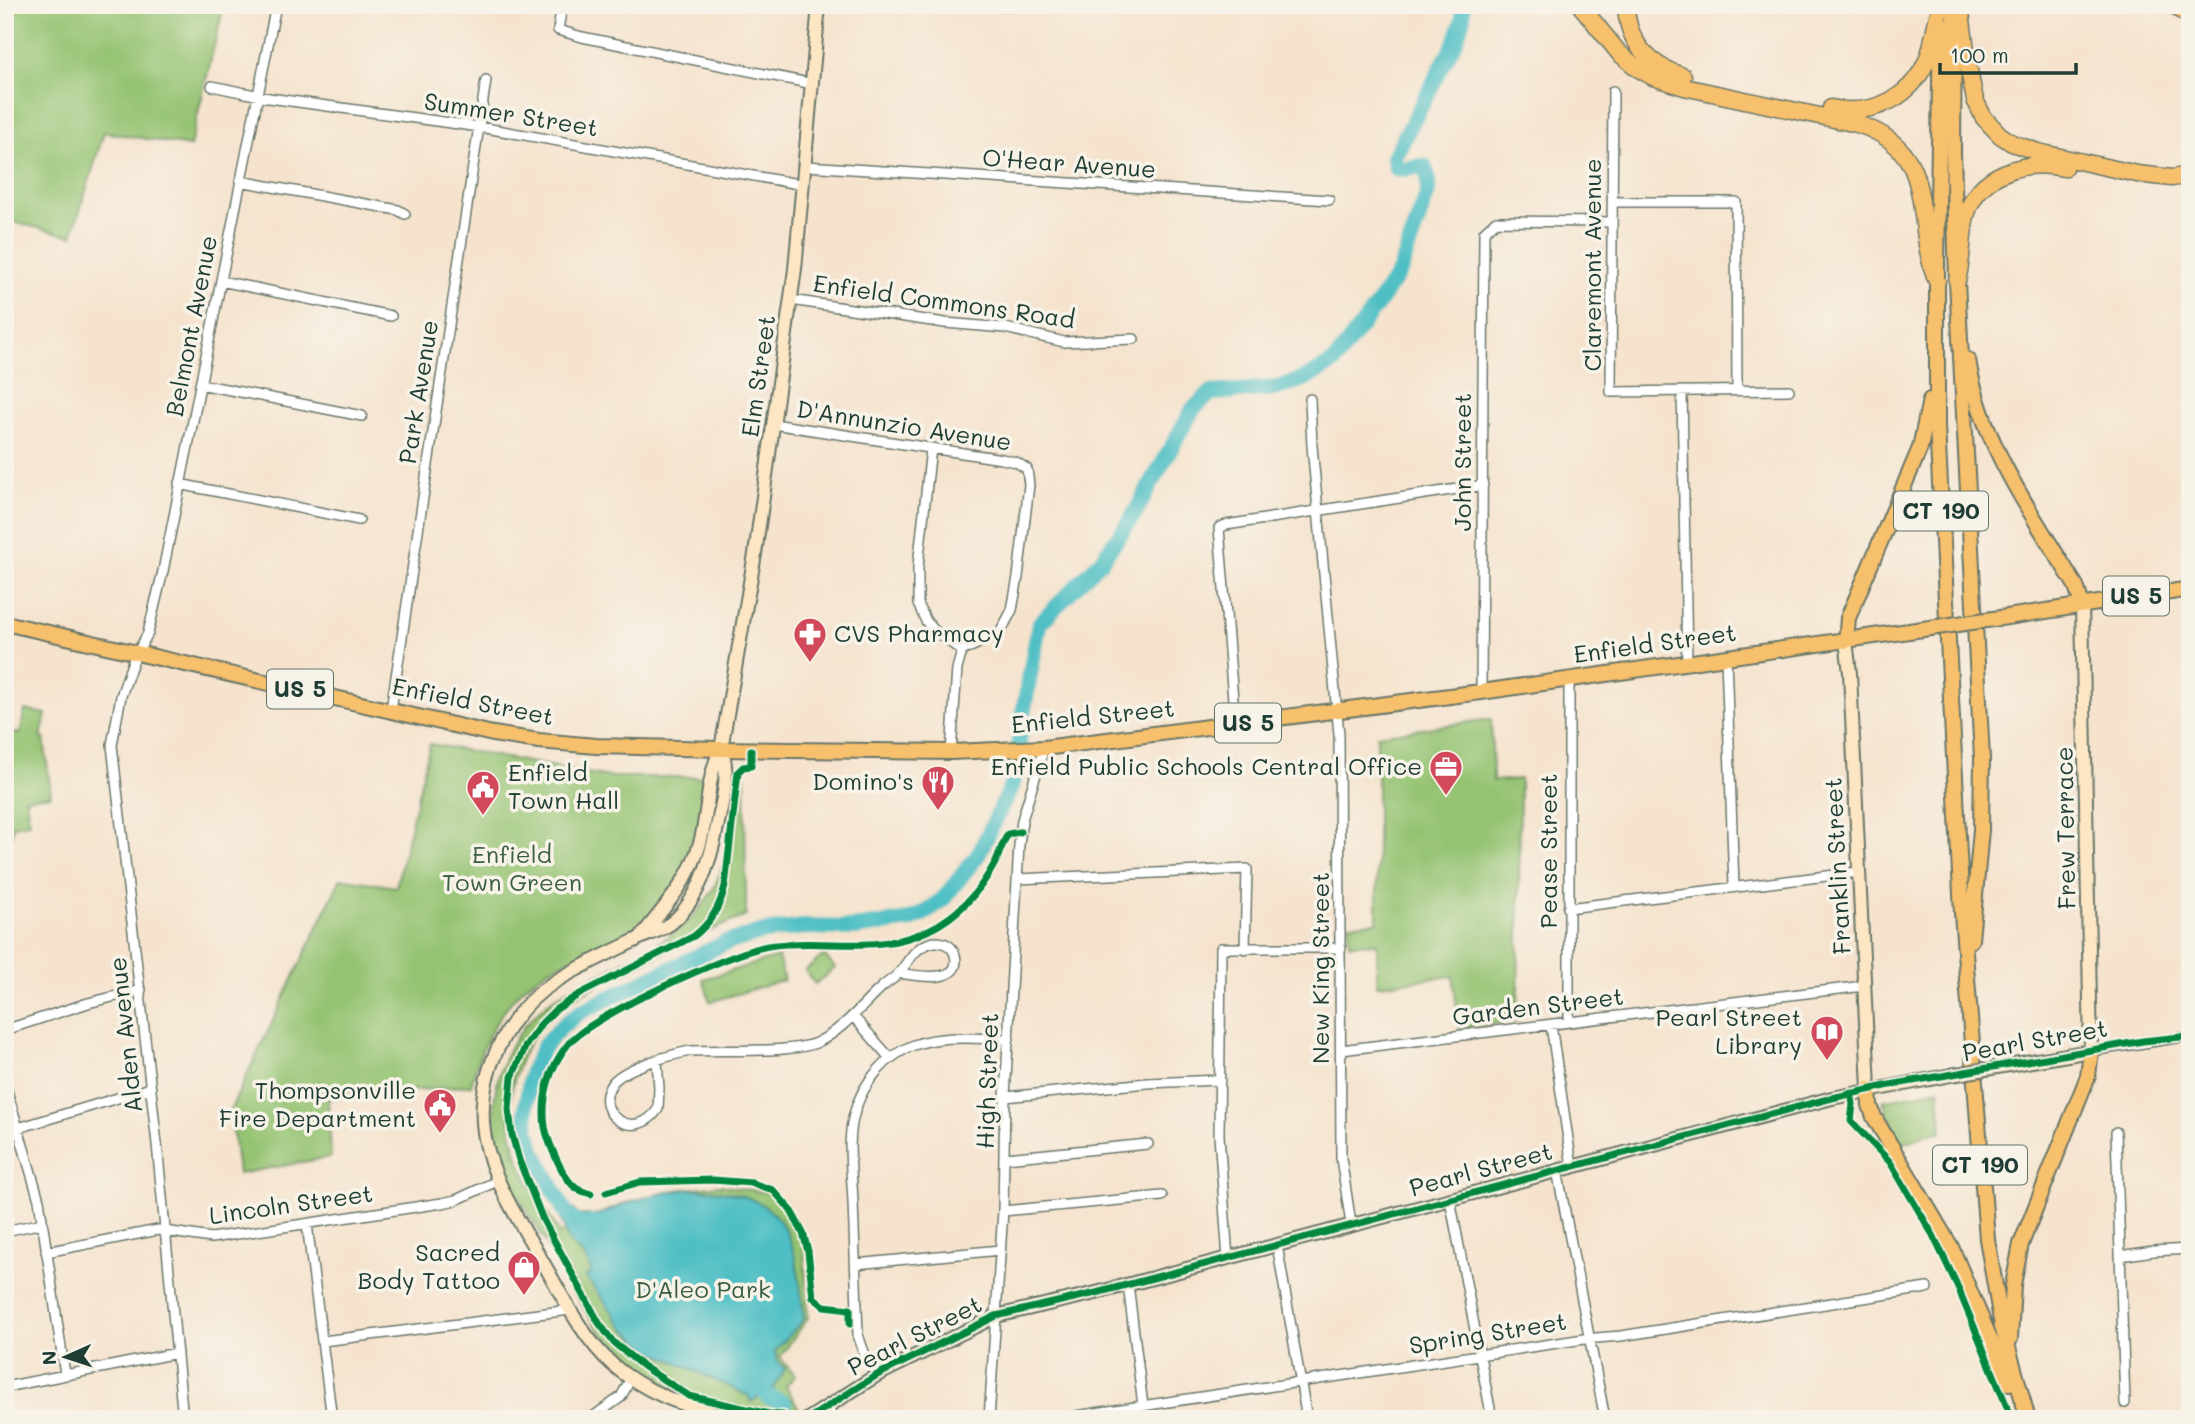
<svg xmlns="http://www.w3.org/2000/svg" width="2195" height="1424" font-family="Mali,sans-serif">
	<rect width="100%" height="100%" fill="#f7f3e8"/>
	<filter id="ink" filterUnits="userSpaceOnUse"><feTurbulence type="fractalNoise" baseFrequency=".0143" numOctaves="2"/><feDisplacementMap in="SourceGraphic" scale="14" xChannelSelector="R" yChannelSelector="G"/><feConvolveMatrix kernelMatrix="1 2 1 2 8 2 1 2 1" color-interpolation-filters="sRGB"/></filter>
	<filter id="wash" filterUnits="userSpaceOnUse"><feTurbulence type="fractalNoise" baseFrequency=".00686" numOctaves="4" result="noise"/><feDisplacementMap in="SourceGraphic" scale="28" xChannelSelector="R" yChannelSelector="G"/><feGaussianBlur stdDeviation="1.57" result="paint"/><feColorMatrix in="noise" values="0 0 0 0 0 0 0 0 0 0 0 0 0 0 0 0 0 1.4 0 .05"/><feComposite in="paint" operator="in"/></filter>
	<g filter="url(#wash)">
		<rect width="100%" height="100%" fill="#f5e3cd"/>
		<!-- green -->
		<path fill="#95c372" stroke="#5a8053" stroke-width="2" d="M 17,5 L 224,5 L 190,146 L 104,132 L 72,236 L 5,220 L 5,66 Z
			M 25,710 L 46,714 L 41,737 L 44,738 L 51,795 L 26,798 L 29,823 L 13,826 L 5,879 L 5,731 L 20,734 Z
			M 1491,719 L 1493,781 L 1520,779 L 1518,1021 L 1459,1028 L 1453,976 L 1377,985 L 1377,943 L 1349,944 L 1349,924 L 1377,922 L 1377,735 Z
			M 430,744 L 609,777 L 705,777 C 702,803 702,836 689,860 C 679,881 664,906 645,920 C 617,942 581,952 550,969 C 506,994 483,1038 471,1085 L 328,1099 L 331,1157 L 238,1174 L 231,1116 L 228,1115 L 341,878 L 396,887 Z
			M 738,776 L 745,776 L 746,916 C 707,931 671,948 634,967 C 610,979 585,990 563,1006 C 521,1035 501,1095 514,1144 C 522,1177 543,1205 560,1234 L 623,1204 L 676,1190 L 720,1185 L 774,1194 L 799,1227 L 804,1248 L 808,1318 L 780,1357 L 795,1376 L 786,1386 L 800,1411 C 793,1413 786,1416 779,1416 C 769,1417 758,1412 748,1410 C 704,1401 663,1390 627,1361 C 589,1329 562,1269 536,1226 C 526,1210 515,1194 507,1176 C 476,1101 501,1026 573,987 C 618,963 674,945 705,902 C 731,866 733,819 738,776 Z
			M 824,955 L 835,968 L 815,984 L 805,971 Z
			M 778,957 L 784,980 L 710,1002 L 703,979 Z
			M 1939,1089 L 1942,1132 L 1927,1134 L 1901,1145 L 1883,1101 Z"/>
		<!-- water -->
		<path fill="#50bfc5" stroke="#387e7c" stroke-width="2" d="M 688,1189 C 788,1190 795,1231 804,1319 L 775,1351 L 777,1361 L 785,1369 L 767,1400 L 761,1395 L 751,1402 L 749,1396 L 650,1350 L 625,1329 L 586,1277 L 591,1273 L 589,1264 L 583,1255 L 569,1242 L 560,1217 L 573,1209 L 578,1215 C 603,1216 601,1213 622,1205 C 644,1197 665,1192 688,1189 Z"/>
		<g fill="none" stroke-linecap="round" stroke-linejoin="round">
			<!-- river -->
			<path stroke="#50bfc5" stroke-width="16" d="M 582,1227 L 566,1214 L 535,1153 L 527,1130 L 526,1105 L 532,1070 L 544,1046 L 560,1028 L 580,1012 L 725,943 L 764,932 L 804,927 L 854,928 L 910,920 L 928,911 L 944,898 L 978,855 L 1010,789 L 1017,768 L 1020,731 L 1039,624 L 1100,562 L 1132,518 L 1193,409 L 1211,393 L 1278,388 L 1306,378 L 1333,363 L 1377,305 L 1400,271 L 1428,192 L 1428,177 L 1424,166 C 1415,166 1403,171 1396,168 L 1394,157 L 1456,40 L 1463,19 L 1463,5
				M 755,1382 L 769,1397 L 784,1403"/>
		</g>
	</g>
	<g filter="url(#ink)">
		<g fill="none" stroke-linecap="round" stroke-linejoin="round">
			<defs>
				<path id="street" d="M 562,5 L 558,30 L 582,37 L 813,84
					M 819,7 L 1059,5
					M 212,86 L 269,98 L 480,127 L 804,185
					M 1613,91 L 1611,392 L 1789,390
					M 806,166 L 1329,200
					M 240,181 L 398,210 L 405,214
					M 1613,202 L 1736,202 L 1737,390
					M 221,281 L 391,316
					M 791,300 L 945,323 L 1005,328 L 1064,342 L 1134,339
					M 200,384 L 362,416
					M 1682,392 L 1687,662
					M 1310,399 L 1312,446 L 1339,734 L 1341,1158 L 1351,1224
					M 773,424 L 1002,459 L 1016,462 L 1027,469 L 1029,485 L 1018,577 L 1012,610 L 1000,633 L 962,651
					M 931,448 L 918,566 L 918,604 L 926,621 L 934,630 L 962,651
					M 179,484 L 359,520
					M 1726,657 L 1734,887
					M 1481,692 L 1484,232 L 1496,221 L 1612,222
					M 391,710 L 486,80
					M 1235,724 L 1219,528 L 1226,525 L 1483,485
					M 951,752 L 957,669 L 962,651
					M 1017,879 L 1247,869 L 1245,949
					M 1568,908 L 1859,872
					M 853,1016 L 890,1058
					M 1569,1022 L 1569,679
					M 1551,1025 L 1572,1166
					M 5,1030 L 88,1003 L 141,990
					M 1341,1050 L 1864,986
					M 2091,1051 L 2190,1036
					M 657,1061 L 659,1088 L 658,1109 C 635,1143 593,1114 611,1085 C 621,1068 671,1055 690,1051 C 720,1049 794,1054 818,1042 C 844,1029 862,1005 883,986 C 889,981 895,978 900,972 C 909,961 914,948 930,943 C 940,940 952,944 955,955 C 963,986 914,975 899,973
					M 5,1084 L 39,1200 L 65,1374
					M 1005,1097 L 1147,1083 L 1220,1080
					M 5,1132 L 151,1088
					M 2116,1132 L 2125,1403
					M 1005,1158 L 1148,1144
					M 1557,1170 L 1605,1419
					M 1450,1199 L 1492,1419
					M 1003,1211 L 1162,1196
					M 307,1224 L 332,1419
					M 5,1231 L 43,1223
					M 1277,1245 L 1307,1419
					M 46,1252 L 158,1230 L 211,1238 L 442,1203 L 456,1200 L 497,1181
					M 2120,1256 L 2153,1251 L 2190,1249
					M 1228,1259 L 1219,1135 L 1221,948 L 1341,948
					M 856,1264 L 1000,1250
					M 1128,1284 L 1143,1406
					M 323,1341 L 570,1310
					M 877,1375 L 865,1355 L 858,1335 C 856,1291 855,1246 853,1202 C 852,1173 846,1139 855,1111 C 863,1083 885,1056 914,1045 C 945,1034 977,1039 1009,1039
					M 5,1387 L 177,1353
					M 827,1408 L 834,1419
					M 183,1419 L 157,1144 L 112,745 L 121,696 L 133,661 L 148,633 L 163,571 L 276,5
					M 590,1419 L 621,1397 L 631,1378
					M 989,1419 L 1003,1211 L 1005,1097 L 1019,845 L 1022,820 L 1044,748
					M 1056,1419 L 1584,1339 L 1621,1336 L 1927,1288"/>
				<path id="secondary" d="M 1846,641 L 1850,673 L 1869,1089
					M 721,749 C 731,772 722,803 717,827 C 711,858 700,895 677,918 C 664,931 651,932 636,940 C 609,953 581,966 556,981 C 529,998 511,1020 498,1048 C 456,1134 508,1200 549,1273 C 567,1305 585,1340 613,1365 C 648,1395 693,1410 737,1419
					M 640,938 C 664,907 689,882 700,843 C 709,812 706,778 721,749 L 755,554 L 795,269 L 819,5
					M 2026,1062 L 2091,1051 L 2082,605
					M 808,1419 L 877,1375 L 996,1316 L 1096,1293 L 1832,1098 L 1951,1075"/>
				<path id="primary" d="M 1954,5 L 1953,152 L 1957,281 L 1982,758 L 1981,830 L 1971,940
					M 1941,23 L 1937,261 L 1937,425 L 1962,913 L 1987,1239 L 2002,1326 L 2028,1419
					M 1968,360 C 1981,443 2033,516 2076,586 L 2082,605
					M 2007,617 L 2190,589
					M 5,623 L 493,734 L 539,741 L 596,746 L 721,749 L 951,752 L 1044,748 L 1481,692 L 1909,631
					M 1846,641 L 1848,618 L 1920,448 L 1930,400
					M 1869,1089 L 1870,1105 L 1874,1117 L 1951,1247 L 2009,1383
					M 2010,1339 L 2013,1285 L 2021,1244 L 2088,1076 L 2091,1051"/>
				<path id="highway" d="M 1580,5 L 1619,53 L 1637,68 L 1653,77 L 1684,87 L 1857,124 C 1941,150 1911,219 1937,281
					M 1626,5 C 1627,42 1649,66 1683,76
					M 1960,5 L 1968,65 L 1975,100 L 1984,118 L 2000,135 L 2012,143 L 2038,152 L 2137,174 L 2172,178 L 2190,175
					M 2173,5 L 2190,17
					M 1831,108 C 1874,117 1914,97 1929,55 C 1934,39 1935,22 1941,7
					M 1957,281 C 1963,259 1961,238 1966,216 C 1978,173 2024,159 2064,168"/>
			</defs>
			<!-- street casing -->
			<use href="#street" stroke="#6a776a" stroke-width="12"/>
			<!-- secondary casing -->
			<use href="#secondary" stroke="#6a776a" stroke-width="16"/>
			<!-- primary casing -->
			<use href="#primary" stroke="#6a776a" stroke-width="18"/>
			<!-- highway casing -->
			<use href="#highway" stroke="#6a776a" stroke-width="19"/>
			<!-- street -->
			<use href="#street" stroke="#fff" stroke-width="9"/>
			<!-- secondary -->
			<use href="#secondary" stroke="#fce6c4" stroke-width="12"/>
			<!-- primary -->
			<use href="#primary" stroke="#f7c06c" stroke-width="14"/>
			<!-- highway -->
			<use href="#highway" stroke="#f7c06c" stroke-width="16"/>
			<defs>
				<path id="secondary-bridge" d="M 1951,1075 L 2026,1062"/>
				<path id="primary-bridge" d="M 1909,631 L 2007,617"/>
			</defs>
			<!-- secondary-bridge casing -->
			<use href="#secondary-bridge" stroke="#6a776a" stroke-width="16" stroke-linecap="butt"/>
			<!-- primary-bridge casing -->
			<use href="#primary-bridge" stroke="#6a776a" stroke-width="18" stroke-linecap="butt"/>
			<!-- secondary-bridge -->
			<use href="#secondary-bridge" stroke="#fce6c4" stroke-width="12"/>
			<!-- primary-bridge -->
			<use href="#primary-bridge" stroke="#f7c06c" stroke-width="14"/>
			<defs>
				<path id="cycleway" d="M 751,750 L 751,766 L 743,767 L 738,772 L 725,886 C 720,907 711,923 694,936 L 578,995 L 555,1010 L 541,1024 L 526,1045 L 512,1077 L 509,1109 L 512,1135 L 519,1160 L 543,1220 L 599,1323 L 614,1343 L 644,1367 L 689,1396 L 769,1414 L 783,1415 L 784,1419
					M 1851,1093 L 1853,1104 L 1851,1121 L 1890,1162 L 1933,1235 L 1956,1283 L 2012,1419
					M 606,1192 L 640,1182 L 713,1180 L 752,1183 L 773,1190 L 790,1209 L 803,1233 L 808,1251 L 813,1297 L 824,1306 L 850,1309 L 850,1324
					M 591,1194 C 585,1192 580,1191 576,1188 C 563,1179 548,1142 545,1127 C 541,1097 549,1067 569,1043 C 594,1015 729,953 768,946 C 823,937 876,956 929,930 C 958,916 980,891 995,863 C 1000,853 1002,843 1008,834 L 1020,832
					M 808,1419 L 877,1375 L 996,1316 L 1096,1293 L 1832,1098 L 1890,1085 L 2143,1041 L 2190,1036"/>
			</defs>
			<!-- cycleway casing -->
			<use href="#cycleway" stroke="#f7f3e8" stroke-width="11"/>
			<!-- cycleway -->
			<use href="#cycleway" stroke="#00873e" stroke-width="7"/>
		</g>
	</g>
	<!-- icons -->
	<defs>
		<symbol id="pharmacy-pin" viewBox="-11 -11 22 30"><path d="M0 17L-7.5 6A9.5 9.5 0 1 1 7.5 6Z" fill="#d1495b" stroke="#f7f3e8"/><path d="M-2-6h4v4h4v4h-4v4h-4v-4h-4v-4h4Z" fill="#fff"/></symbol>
		<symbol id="office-pin" viewBox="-11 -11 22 30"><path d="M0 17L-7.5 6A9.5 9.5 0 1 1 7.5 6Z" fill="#d1495b" stroke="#f7f3e8"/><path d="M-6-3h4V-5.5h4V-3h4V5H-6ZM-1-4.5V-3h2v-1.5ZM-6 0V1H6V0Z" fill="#fff"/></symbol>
		<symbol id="restaurant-pin" viewBox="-11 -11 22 30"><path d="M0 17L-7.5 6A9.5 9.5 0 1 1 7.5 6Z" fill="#d1495b" stroke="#f7f3e8"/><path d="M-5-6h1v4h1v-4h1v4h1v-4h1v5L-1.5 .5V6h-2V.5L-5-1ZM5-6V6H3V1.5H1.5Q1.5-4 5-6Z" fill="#fff"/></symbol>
		<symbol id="civic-pin" viewBox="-11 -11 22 30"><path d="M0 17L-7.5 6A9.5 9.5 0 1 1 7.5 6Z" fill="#d1495b" stroke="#f7f3e8"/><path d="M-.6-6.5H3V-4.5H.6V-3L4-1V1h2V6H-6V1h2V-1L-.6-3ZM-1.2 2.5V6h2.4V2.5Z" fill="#fff"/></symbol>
		<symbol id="library-pin" viewBox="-11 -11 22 30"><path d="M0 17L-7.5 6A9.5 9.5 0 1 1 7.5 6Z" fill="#d1495b" stroke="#f7f3e8"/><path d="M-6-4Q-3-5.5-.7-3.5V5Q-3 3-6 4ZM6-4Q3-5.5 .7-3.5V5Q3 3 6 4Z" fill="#fff"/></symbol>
		<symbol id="shop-pin" viewBox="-11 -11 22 30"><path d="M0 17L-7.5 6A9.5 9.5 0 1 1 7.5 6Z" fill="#d1495b" stroke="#f7f3e8"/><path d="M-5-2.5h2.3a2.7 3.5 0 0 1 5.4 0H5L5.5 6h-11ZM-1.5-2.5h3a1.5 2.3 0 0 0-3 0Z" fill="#fff"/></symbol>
	</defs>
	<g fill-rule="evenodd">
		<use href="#pharmacy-pin" x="791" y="615" width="38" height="52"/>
		<use href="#office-pin" x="1427" y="748" width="38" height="52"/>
		<use href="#restaurant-pin" x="919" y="763" width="38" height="52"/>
		<use href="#civic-pin" x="464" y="768" width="38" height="52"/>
		<use href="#library-pin" x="1808" y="1013" width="38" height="52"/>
		<use href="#civic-pin" x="421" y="1086" width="38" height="52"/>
		<use href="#shop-pin" x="505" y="1248" width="38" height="52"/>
	</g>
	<g text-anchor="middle" stroke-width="7" stroke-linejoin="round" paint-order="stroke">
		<!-- shield labels -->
		<g fill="#f7f3e8" stroke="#60746a" stroke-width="2">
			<rect x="1894" y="491.5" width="94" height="39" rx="5"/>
			<rect x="2103" y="576.5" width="66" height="39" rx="5"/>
			<rect x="267" y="669.5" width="66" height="39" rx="5"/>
			<rect x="1215" y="703.5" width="66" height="39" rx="5"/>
			<rect x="1933" y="1145.5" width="94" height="39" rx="5"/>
		</g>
		<g font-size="23" font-weight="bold" fill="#1f3d34">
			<text x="1941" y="519">CT 190</text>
			<text x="2136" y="604">US 5</text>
			<text x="300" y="697">US 5</text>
			<text x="1248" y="731">US 5</text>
			<text x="1980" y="1173">CT 190</text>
		</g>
		<!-- street labels -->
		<g font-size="24" fill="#1f3d34" stroke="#f7f3e8">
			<text transform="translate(511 115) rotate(9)" y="8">Summer Street</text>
			<text transform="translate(1069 164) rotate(4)" y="8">O'Hear Avenue</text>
			<text transform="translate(1593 265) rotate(-90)" y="8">Claremont Avenue</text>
			<text transform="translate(944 302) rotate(8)" y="8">Enfield Commons Road</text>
			<text transform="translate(192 326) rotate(-79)" y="8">Belmont Avenue</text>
			<text transform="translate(759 376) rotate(-82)" y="8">Elm Street</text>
			<text transform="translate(419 392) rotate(-81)" y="8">Park Avenue</text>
			<text transform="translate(904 426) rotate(9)" y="8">D'Annunzio Avenue</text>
			<text transform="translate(1463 462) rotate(-90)" y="8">John Street</text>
			<text transform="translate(1655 644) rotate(-8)" y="8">Enfield Street</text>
			<text transform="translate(473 702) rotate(11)" y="8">Enfield Street</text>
			<text transform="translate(1093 717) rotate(-6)" y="8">Enfield Street</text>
			<text transform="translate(2066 828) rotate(-91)" y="8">Frew Terrace</text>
			<text transform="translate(1549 851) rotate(-90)" y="8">Pease Street</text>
			<text transform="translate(1838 866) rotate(-93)" y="8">Franklin Street</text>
			<text transform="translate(1321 968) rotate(-90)" y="8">New King Street</text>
			<text transform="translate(1538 1007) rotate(-7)" y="8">Garden Street</text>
			<text transform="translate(126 1035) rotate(-96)" y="8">Alden Avenue</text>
			<text transform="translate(2035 1041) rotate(-10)" y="8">Pearl Street</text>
			<text transform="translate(988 1081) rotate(-88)" y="8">High Street</text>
			<text transform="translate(1481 1170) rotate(-15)" y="8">Pearl Street</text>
			<text transform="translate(291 1205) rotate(-8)" y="8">Lincoln Street</text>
			<text transform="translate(1488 1334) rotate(-9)" y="8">Spring Street</text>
			<text transform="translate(915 1336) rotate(-27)" y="8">Pearl Street</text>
		</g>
		<!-- poi labels -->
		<g font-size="24" fill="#1f3d34" stroke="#f7f3e8" text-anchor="end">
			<text x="834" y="642" text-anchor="start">CVS Pharmacy</text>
			<text x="1422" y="775">Enfield Public Schools Central Office</text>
			<text x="508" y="781" text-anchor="start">Enfield<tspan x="508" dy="28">Town Hall</tspan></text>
			<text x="914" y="790">Domino's</text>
			<text x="1802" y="1026">Pearl Street<tspan x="1802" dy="28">Library</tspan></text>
			<text x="416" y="1099">Thompsonville<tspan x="416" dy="28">Fire Department</tspan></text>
			<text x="500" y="1261">Sacred<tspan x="500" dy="28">Body Tattoo</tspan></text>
		</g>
		<!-- park labels -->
		<g font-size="24" fill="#3c5e44" stroke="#f7f3e8">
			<text x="512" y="863">Enfield<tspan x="512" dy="28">Town Green</tspan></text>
			<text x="703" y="1298">D'Aleo Park</text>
		</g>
	</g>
	<!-- margin -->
	<rect width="2195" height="1424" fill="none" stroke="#f7f3e8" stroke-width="28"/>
	<!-- north arrow -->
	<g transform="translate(66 1357) rotate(267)" stroke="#f7f3e8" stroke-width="5" paint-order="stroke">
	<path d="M0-5L12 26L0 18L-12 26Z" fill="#1f3d34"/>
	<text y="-10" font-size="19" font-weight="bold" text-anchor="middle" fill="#1f3d34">N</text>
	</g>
	<!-- scale -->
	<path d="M1940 63v10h136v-10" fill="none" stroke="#1f3d34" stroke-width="3.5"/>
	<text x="1950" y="63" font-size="21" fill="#1f3d34" stroke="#f7f3e8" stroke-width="5" paint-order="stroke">100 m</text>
</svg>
